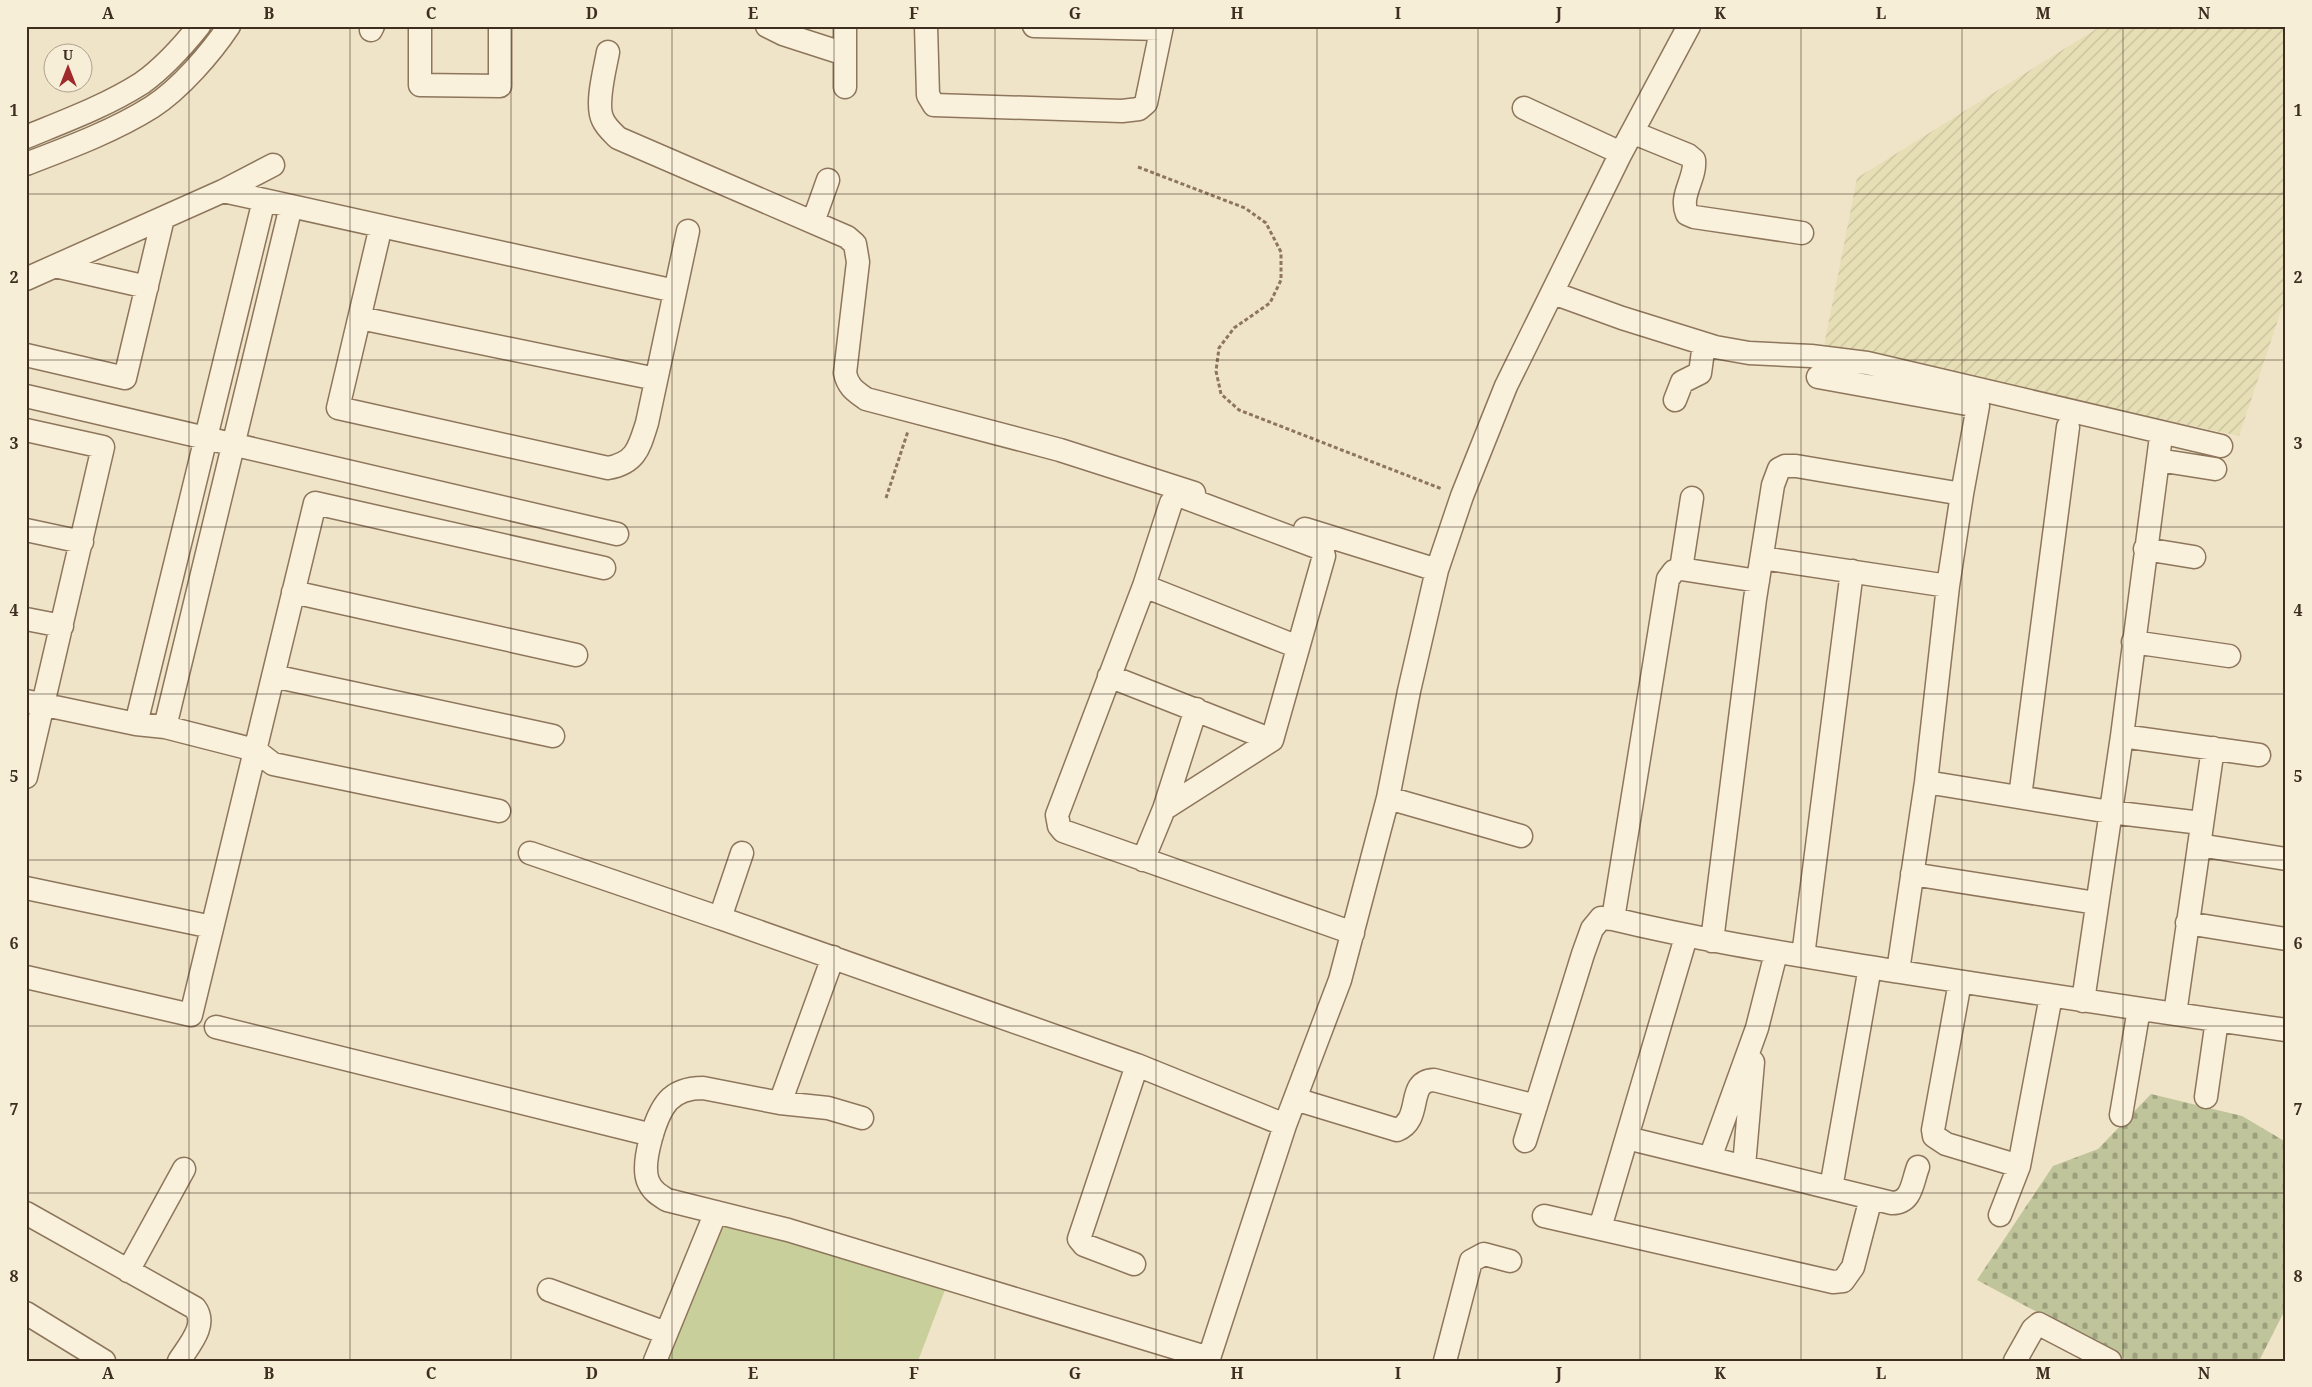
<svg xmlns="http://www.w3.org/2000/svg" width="2312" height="1387" font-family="'Noto Serif',serif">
	<defs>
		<pattern id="farmland-furrows" width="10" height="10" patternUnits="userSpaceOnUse" patternTransform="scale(1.25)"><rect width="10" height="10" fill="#e6deb5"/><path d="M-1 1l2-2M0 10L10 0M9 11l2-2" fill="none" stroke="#c6bf9b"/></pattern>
		<pattern id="cemetery-stones" width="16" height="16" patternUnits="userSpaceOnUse" patternTransform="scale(1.25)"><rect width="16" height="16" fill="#bfc49a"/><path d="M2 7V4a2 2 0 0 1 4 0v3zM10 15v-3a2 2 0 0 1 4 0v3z" fill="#9ca07d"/></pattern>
	</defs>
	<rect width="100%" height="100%" fill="#f0e4c8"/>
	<!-- farmland -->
	<path fill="url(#farmland-furrows)" d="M 2101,26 L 2286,26 L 2286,296 L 2239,436 L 1824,346 L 1857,178 Z"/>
	<!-- grass -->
	<path fill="#c9cf9b" d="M 720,1218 L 945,1290 L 918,1361 L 665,1361 Z"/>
	<!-- cemetery -->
	<path fill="url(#cemetery-stones)" d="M 2151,1094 L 2242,1116 L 2286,1142 L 2286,1308 L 2259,1361 L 2129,1361 L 1977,1280 L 2053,1166 L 2098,1149 Z"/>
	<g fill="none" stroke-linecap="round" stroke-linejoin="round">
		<defs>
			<path id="minor" d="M 420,26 L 420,85 L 500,86 L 500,26
				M 767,26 L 783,34 L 845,54
				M 926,26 L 928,95 L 934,105 L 1122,111 L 1139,109 L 1146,103 L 1162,26
				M 1034,26 L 1161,29
				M 371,30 L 373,26
				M 608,52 C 605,69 595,105 603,120 C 606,127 612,132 618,138 L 847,237 L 855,244 L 858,262 L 845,373 C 848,387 855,391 866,399 L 1060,450 L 1194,493
				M 845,87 L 845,26
				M 1524,108 L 1621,153
				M 1634,133 L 1688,155 L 1694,160 C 1696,179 1679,195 1687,214 L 1694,217 L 1802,233
				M 26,137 C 65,121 106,106 142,83 C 163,68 183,46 199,26
				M 26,164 C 68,148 114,131 152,107 C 180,89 211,53 229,26
				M 223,191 L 273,165
				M 813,222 L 828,180
				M 381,226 L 338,408 L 608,468 C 636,463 639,448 647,423 L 688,231
				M 55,266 L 147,287
				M 26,279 L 223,191 L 675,291
				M 1553,293 L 1622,318 L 1715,347 L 1749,353 L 1811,356 L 1867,363 L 2221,446
				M 360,318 L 656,379
				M 26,355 L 125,378 L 163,218
				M 1818,377 L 1978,406 L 1962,494 L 1948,586 L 1926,782 L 1898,971
				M 26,396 L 617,534
				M 1675,400 L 1682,382 L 1700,373 L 1704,344
				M 26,430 L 103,447 L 26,777
				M 2158,460 L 2215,469
				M 1305,529 L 1437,570
				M 26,530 L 82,542
				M 2145,549 L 2194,557
				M 1762,558 L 1948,586
				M 1681,569 L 1692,498
				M 1144,586 L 1298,647
				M 293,592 L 576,655
				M 26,619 L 62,626
				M 2133,642 L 2229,656
				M 273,676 L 553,736
				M 1109,676 L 1272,740
				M 26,701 L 136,724 L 165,727 L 255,750 L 273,764 L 499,811
				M 136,724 L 264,200
				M 165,727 L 291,206
				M 2122,736 L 2259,755
				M 1926,782 L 2110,812 L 2201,823
				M 2020,797 L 2068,427
				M 1388,798 L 1521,836
				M 1164,809 L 1196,709
				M 2199,845 L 2286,859
				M 530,853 L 720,918
				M 742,853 L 720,918 L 1137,1065 L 1285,1125
				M 1143,860 L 1164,809 L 1272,740 L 1324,556 L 1322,549 L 1178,495 L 1171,503 L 1144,586 L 1057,815 L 1059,826 L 1063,831 L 1353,933
				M 1912,874 L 2096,903
				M 26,888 L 212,927
				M 1613,919 L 1668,579 L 1674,571 L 1681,569 L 1758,581
				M 2187,923 L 2286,939
				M 1712,941 L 1755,599 L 1773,485 L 1779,469 L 1785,466 L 1796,466 L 1962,494
				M 1803,956 L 1852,571
				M 26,977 L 191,1015 L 315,503 L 604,568
				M 1960,982 L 1933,1130 L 1934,1136 L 1946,1144 L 2019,1166
				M 2083,1001 L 2122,736 L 2160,444
				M 2175,1014 L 2213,748
				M 216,1027 L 652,1135
				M 2206,1097 L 2217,1020
				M 1295,1099 L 1397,1130 C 1424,1119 1405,1081 1434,1080 L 1536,1106
				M 780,1103 L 833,957
				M 2121,1115 L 2139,1009
				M 862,1118 L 828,1108 L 780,1103 L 703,1088 C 690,1088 677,1091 668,1101 C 655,1116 641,1163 648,1181 C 652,1191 659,1195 667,1200 L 788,1230 L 1209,1358
				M 1627,1138 L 1892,1203 C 1912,1203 1912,1183 1918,1167
				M 1525,1141 L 1583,954 L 1592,929 L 1601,918 L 1613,919 C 1708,942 1803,956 1900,972 C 2028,992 2157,1012 2286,1030
				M 1710,1158 L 1757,1028 L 1776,953
				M 1744,1166 L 1753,1062
				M 1831,1188 L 1870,967
				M 26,1213 L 195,1308 C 208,1325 189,1345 179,1361
				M 2000,1215 L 2019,1166 L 2051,996
				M 1544,1216 L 1833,1282 L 1843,1281 L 1853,1267 L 1871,1198
				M 1600,1228 L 1686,937
				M 1134,1264 L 1084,1245 L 1079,1239 L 1137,1065
				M 128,1271 L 184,1169
				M 549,1290 L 666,1333
				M 26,1313 L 104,1361
				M 655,1361 L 716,1212
				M 1210,1361 L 1209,1358 L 1285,1125 L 1340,980 L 1388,798 L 1409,691 L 1437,570 L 1462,496 L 1506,386 L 1621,153 L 1689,26
				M 1445,1361 L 1471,1261 L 1484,1254 L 1510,1261
				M 2015,1361 L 2033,1329 L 2039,1324 L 2110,1361"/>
		</defs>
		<!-- minor casing -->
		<use href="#minor" stroke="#8d765c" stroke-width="25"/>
		<!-- path -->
		<path stroke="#8d765c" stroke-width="3" stroke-dasharray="4 2.5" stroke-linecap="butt" d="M 1138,167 L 1245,208 L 1266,223 L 1281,252 L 1281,280 L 1270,303 L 1234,328 L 1219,348 L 1216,371 L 1221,394 L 1239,410 L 1442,489
			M 886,498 L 908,431"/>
		<!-- minor -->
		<use href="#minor" stroke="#faf1dc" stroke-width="22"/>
	</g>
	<!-- grid -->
	<path fill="none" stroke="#3d2e20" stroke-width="1" stroke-opacity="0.55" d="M 189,26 L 189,1361M 350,26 L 350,1361M 511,26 L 511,1361M 672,26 L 672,1361M 834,26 L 834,1361M 995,26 L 995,1361M 1156,26 L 1156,1361M 1317,26 L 1317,1361M 1478,26 L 1478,1361M 1640,26 L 1640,1361M 1801,26 L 1801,1361M 1962,26 L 1962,1361M 2123,26 L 2123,1361M 26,194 L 2286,194M 26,360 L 2286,360M 26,527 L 2286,527M 26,694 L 2286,694M 26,860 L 2286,860M 26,1026 L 2286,1026M 26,1193 L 2286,1193"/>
	<!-- border -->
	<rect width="2312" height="1387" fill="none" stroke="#f7eed8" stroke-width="55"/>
	<!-- north arrow -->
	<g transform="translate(68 68)"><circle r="24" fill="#f7eed8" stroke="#ada18e"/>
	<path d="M0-4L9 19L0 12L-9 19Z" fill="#9e2a2b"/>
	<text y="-8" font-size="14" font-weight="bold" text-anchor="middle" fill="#3d2e20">U</text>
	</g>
	<rect x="28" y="28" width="2256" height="1332" fill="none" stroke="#3d2e20" stroke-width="2"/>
	<g font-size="16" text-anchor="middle" font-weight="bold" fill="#3d2e20">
		<text x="108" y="19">A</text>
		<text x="269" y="19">B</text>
		<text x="431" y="19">C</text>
		<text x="592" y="19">D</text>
		<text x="753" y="19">E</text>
		<text x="914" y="19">F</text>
		<text x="1075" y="19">G</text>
		<text x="1237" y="19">H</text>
		<text x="1398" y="19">I</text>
		<text x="1559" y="19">J</text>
		<text x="1720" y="19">K</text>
		<text x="1881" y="19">L</text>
		<text x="2043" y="19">M</text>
		<text x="2204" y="19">N</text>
		<text x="14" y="116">1</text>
		<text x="2298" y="116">1</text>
		<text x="14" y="283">2</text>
		<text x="2298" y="283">2</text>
		<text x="14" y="449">3</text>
		<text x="2298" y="449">3</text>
		<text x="14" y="616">4</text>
		<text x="2298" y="616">4</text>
		<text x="14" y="782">5</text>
		<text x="2298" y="782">5</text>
		<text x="14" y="949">6</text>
		<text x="2298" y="949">6</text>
		<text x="14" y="1115">7</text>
		<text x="2298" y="1115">7</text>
		<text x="14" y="1282">8</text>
		<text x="2298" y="1282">8</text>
		<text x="108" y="1379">A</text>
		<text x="269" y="1379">B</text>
		<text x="431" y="1379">C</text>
		<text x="592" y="1379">D</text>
		<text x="753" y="1379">E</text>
		<text x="914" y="1379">F</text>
		<text x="1075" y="1379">G</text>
		<text x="1237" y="1379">H</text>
		<text x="1398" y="1379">I</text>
		<text x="1559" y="1379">J</text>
		<text x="1720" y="1379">K</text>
		<text x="1881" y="1379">L</text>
		<text x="2043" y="1379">M</text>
		<text x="2204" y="1379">N</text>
	</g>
</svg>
